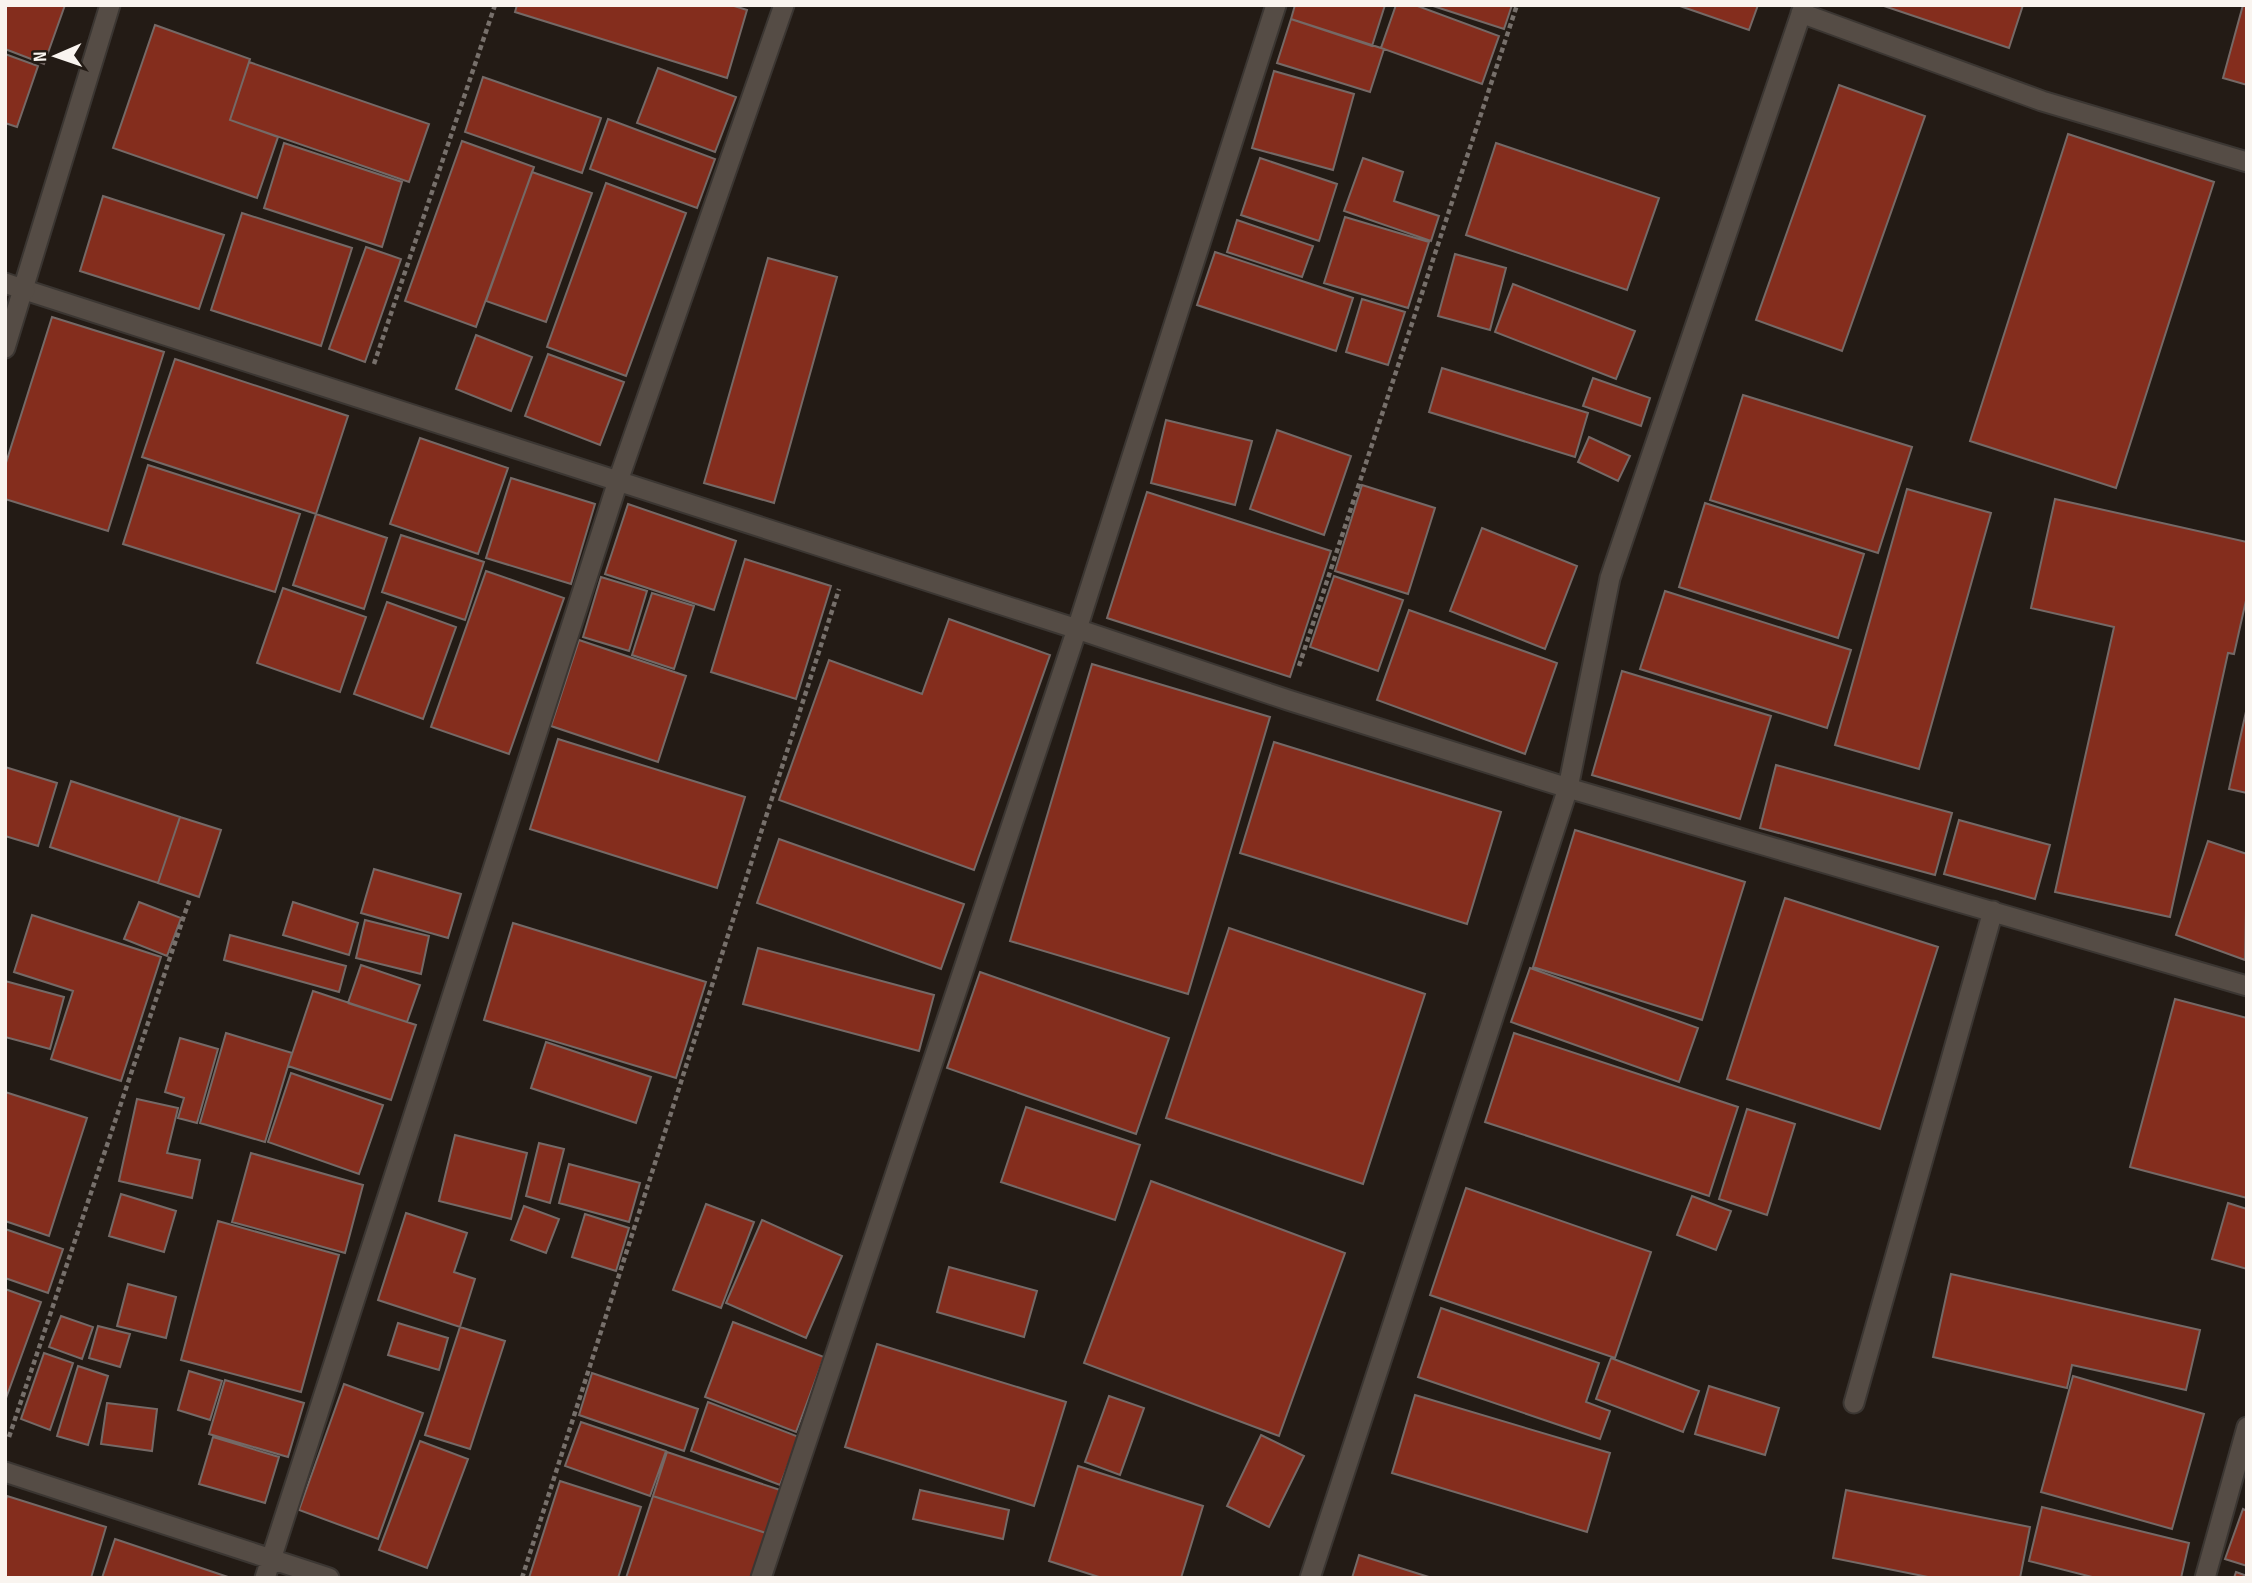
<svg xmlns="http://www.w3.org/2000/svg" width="2252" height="1583" font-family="'Sofia Sans Condensed',sans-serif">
	<rect width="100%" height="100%" fill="#231b15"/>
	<!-- building -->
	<path fill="#842d1d" stroke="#756966" stroke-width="2" d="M 5,5 L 65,5 L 44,64 L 5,49 Z
		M 517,5 L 731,5 L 747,10 L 727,78 L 515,12 Z
		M 1295,5 L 1385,5 L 1372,46 L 1291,19 Z
		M 1396,5 L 1415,5 L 1499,36 L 1482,84 L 1381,48 Z
		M 1430,5 L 1512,5 L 1504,29 Z
		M 1677,5 L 1758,5 L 1749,30 Z
		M 1881,5 L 2023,5 L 2009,48 Z
		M 2243,5 L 2247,5 L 2247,85 L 2223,78 Z
		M 1291,19 L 1384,49 L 1370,92 L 1277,63 Z
		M 155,25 L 250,59 L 230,120 L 278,137 L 257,198 L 113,148 Z
		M 5,54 L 38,66 L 17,127 L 5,123 Z
		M 249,62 L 429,124 L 409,182 L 230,120 Z
		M 658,68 L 736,97 L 715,152 L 637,123 Z
		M 1274,71 L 1354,94 L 1333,170 L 1252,148 Z
		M 483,77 L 601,118 L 582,173 L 465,132 Z
		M 1839,85 L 1925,116 L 1842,351 L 1756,320 Z
		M 608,119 L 715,159 L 697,208 L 590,169 Z
		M 2068,134 L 2214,182 L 2116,488 L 1970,441 Z
		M 462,141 L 534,167 L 476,327 L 405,301 Z
		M 284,143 L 402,182 L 382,247 L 264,208 Z
		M 1496,143 L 1659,198 L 1627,290 L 1466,235 Z
		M 1260,158 L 1337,184 L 1319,241 L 1241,215 Z
		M 1363,158 L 1403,172 L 1394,201 L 1439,216 L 1431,241 L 1344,211 Z
		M 532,172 L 592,193 L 546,322 L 486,301 Z
		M 606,183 L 686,213 L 626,376 L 547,347 Z
		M 103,196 L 224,235 L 199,309 L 80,271 Z
		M 242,213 L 352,248 L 321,346 L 211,310 Z
		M 1345,217 L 1429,242 L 1408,308 L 1324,283 Z
		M 1237,220 L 1313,246 L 1302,277 L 1227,252 Z
		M 366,247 L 401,259 L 365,362 L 329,349 Z
		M 1215,252 L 1353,298 L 1336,351 L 1197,305 Z
		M 1455,254 L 1506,268 L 1490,330 L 1438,316 Z
		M 768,258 L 837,277 L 774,503 L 704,483 Z
		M 1513,284 L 1635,331 L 1616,379 L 1495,332 Z
		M 1362,299 L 1405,312 L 1388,365 L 1346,352 Z
		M 52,317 L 164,352 L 108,531 L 5,499 L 5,466 Z
		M 476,335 L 532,357 L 511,411 L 456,389 Z
		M 548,354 L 624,382 L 600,445 L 525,416 Z
		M 175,359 L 348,416 L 316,514 L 142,457 Z
		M 1442,368 L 1588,413 L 1575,457 L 1429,412 Z
		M 1593,378 L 1650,398 L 1641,426 L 1583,406 Z
		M 1743,395 L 1912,447 L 1878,553 L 1710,500 Z
		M 1166,420 L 1252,441 L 1235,505 L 1151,483 Z
		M 1277,430 L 1351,456 L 1324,535 L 1250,509 Z
		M 1589,437 L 1630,456 L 1618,481 L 1578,462 Z
		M 420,438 L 508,468 L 478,554 L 390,524 Z
		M 148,465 L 300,514 L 275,592 L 123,544 Z
		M 511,478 L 595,504 L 571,584 L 486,558 Z
		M 1362,485 L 1435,508 L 1408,594 L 1335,571 Z
		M 1907,489 L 1991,513 L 1919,769 L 1835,745 Z
		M 1147,492 L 1331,551 L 1290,677 L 1107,618 Z
		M 2055,499 L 2247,542 L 2247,596 L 2234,654 L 2228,653 L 2170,917 L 2055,892 L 2114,627 L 2031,608 Z
		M 1705,503 L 1864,554 L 1838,638 L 1679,587 Z
		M 628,504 L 736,541 L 714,610 L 605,574 Z
		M 316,514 L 387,538 L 364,609 L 293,585 Z
		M 1482,528 L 1577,566 L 1545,649 L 1450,611 Z
		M 401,535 L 484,562 L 465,620 L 382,592 Z
		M 745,559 L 831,586 L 796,699 L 711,672 Z
		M 486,571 L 564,598 L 509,754 L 431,727 Z
		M 1334,576 L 1403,600 L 1378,671 L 1310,647 Z
		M 601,577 L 647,591 L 629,651 L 583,637 Z
		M 283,588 L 366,617 L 340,692 L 257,663 Z
		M 1665,591 L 1851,650 L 1827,728 L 1640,669 Z
		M 652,593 L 694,606 L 674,669 L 632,655 Z
		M 387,602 L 456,627 L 423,719 L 354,694 Z
		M 1409,610 L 1557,663 L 1525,754 L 1377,700 Z
		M 949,619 L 1050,655 L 974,870 L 779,800 L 829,660 L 922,694 Z
		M 579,640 L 686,676 L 658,762 L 551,726 Z
		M 1092,664 L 1270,717 L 1188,994 L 1010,941 Z
		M 1622,671 L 1771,716 L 1740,819 L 1592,775 Z
		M 2247,707 L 2247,793 L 2229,789 Z
		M 558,739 L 745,797 L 717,888 L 530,829 Z
		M 1274,742 L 1501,812 L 1467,924 L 1240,853 Z
		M 1776,765 L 1952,813 L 1935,875 L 1760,828 Z
		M 5,767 L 57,783 L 38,846 L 5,836 Z
		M 71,781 L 180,817 L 158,883 L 50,847 Z
		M 180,817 L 221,830 L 199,897 L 158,883 Z
		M 1959,820 L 2050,845 L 2035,899 L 1944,874 Z
		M 1575,830 L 1745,882 L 1702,1020 L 1533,967 Z
		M 779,839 L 964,904 L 941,969 L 757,903 Z
		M 2208,841 L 2247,854 L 2245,960 L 2176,935 Z
		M 374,869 L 461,894 L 448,938 L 361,913 Z
		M 1785,898 L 1938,947 L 1880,1129 L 1727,1079 Z
		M 139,902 L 181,918 L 167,956 L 124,939 Z
		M 293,902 L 358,923 L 349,955 L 283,935 Z
		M 32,915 L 161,957 L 121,1081 L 51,1059 L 73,991 L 14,972 Z
		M 365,920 L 429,936 L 421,974 L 356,958 Z
		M 513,923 L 706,982 L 676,1078 L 484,1020 Z
		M 1229,928 L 1425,994 L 1363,1184 L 1166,1118 Z
		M 230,935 L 346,966 L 339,992 L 224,960 Z
		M 758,948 L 934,995 L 919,1051 L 743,1004 Z
		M 361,965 L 420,985 L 407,1022 L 348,1003 Z
		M 1530,968 L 1698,1028 L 1679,1082 L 1511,1022 Z
		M 980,972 L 1169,1038 L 1136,1134 L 947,1068 Z
		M 5,981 L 64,997 L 50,1049 L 5,1037 Z
		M 313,991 L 416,1025 L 391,1100 L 288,1066 Z
		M 2175,999 L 2247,1018 L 2247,1198 L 2130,1167 Z
		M 226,1033 L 292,1053 L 265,1142 L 200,1123 Z
		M 1514,1033 L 1738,1107 L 1709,1196 L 1485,1122 Z
		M 180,1038 L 218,1049 L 197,1123 L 178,1118 L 184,1098 L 165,1092 Z
		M 546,1042 L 651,1077 L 636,1123 L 531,1088 Z
		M 291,1073 L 383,1105 L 359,1174 L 268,1142 Z
		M 5,1092 L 87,1118 L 49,1236 L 5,1221 Z
		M 137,1099 L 178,1108 L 167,1153 L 200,1160 L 192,1198 L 119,1181 Z
		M 1026,1107 L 1140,1145 L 1115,1220 L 1001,1182 Z
		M 1747,1109 L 1795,1124 L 1767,1215 L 1719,1199 Z
		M 455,1135 L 527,1153 L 511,1219 L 439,1201 Z
		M 539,1143 L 564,1149 L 550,1203 L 526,1196 Z
		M 251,1153 L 363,1185 L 345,1253 L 232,1222 Z
		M 569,1164 L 640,1183 L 629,1222 L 559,1203 Z
		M 1151,1181 L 1345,1253 L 1279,1436 L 1084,1363 Z
		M 1466,1188 L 1651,1252 L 1615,1358 L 1430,1295 Z
		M 121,1194 L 176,1211 L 164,1252 L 109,1236 Z
		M 1692,1196 L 1731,1211 L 1716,1250 L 1677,1235 Z
		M 2228,1203 L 2247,1209 L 2247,1269 L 2212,1259 Z
		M 706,1204 L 754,1222 L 721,1308 L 673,1290 Z
		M 524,1206 L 559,1219 L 546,1253 L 511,1240 Z
		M 406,1213 L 467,1233 L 454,1272 L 475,1279 L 460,1327 L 378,1300 Z
		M 585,1214 L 629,1228 L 616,1271 L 572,1257 Z
		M 762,1220 L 842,1256 L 806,1338 L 726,1303 Z
		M 218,1221 L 339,1255 L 301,1392 L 181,1360 Z
		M 5,1229 L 63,1249 L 48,1293 L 5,1278 Z
		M 949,1267 L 1037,1291 L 1024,1337 L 937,1312 Z
		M 1951,1274 L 2200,1330 L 2186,1390 L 2072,1365 L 2067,1388 L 1933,1357 Z
		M 128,1284 L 176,1297 L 166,1338 L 117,1326 Z
		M 5,1289 L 41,1302 L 5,1401 Z
		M 1441,1308 L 1599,1363 L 1586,1402 L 1610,1411 L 1600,1439 L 1418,1377 Z
		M 61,1316 L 93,1327 L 82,1359 L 49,1347 Z
		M 733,1322 L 824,1357 L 796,1432 L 705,1397 Z
		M 398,1323 L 448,1338 L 439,1370 L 388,1355 Z
		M 98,1326 L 130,1334 L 120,1367 L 89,1358 Z
		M 460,1327 L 505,1341 L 470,1449 L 425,1435 Z
		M 877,1344 L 1066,1402 L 1034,1506 L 845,1447 Z
		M 44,1353 L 73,1363 L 50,1430 L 21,1419 Z
		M 1611,1358 L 1699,1391 L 1683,1432 L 1596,1399 Z
		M 78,1366 L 108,1376 L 88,1445 L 57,1436 Z
		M 189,1371 L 222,1381 L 210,1420 L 178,1410 Z
		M 592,1373 L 698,1409 L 684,1451 L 579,1415 Z
		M 2073,1376 L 2204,1414 L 2172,1529 L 2041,1492 Z
		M 225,1380 L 304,1403 L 288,1457 L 209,1434 Z
		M 344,1384 L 423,1413 L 378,1539 L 299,1510 Z
		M 1709,1386 L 1779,1408 L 1765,1455 L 1695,1434 Z
		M 1415,1395 L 1610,1453 L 1587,1532 L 1392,1473 Z
		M 1109,1396 L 1144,1408 L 1120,1475 L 1085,1462 Z
		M 708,1402 L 799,1437 L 780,1485 L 691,1451 Z
		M 107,1403 L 157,1409 L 152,1451 L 101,1444 Z
		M 581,1422 L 666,1451 L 650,1496 L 565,1466 Z
		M 1261,1435 L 1304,1456 L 1269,1527 L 1227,1506 Z
		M 213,1437 L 279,1457 L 265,1503 L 199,1484 Z
		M 420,1441 L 468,1459 L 427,1568 L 379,1550 Z
		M 667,1452 L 780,1490 L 766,1533 L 653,1496 Z
		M 1078,1466 L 1203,1506 L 1181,1578 L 1102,1578 L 1049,1561 Z
		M 560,1481 L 641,1507 L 618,1578 L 529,1578 Z
		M 920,1490 L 1009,1510 L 1003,1539 L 913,1519 Z
		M 1846,1490 L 2030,1527 L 2020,1578 L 1933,1578 L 1833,1558 Z
		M 7,1496 L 106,1527 L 91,1578 L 5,1578 L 5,1504 Z
		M 653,1496 L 766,1533 L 751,1578 L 626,1578 Z
		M 2042,1507 L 2189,1543 L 2181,1578 L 2096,1578 L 2029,1561 Z
		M 2243,1509 L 2247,1511 L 2247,1566 L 2225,1559 Z
		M 115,1539 L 231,1578 L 102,1578 Z
		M 1359,1555 L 1432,1578 L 1352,1578 Z
		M 2236,1572 L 2247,1576 L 2247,1578 L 2234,1578 Z"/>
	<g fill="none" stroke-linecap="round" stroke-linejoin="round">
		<defs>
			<path id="minor" d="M 1801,13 L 2042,101 L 2247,162
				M 25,290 L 1077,629 L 1288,700 L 1568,788 L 2247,986
				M 1854,1403 L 1993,911
				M 5,1472 L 329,1578
				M 265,1578 L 618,481 L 784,5
				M 761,1578 L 1077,629 L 1276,5
				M 1310,1578 L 1568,788 L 1610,578 L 1804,5
				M 2205,1578 L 2247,1427"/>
			<path id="tertiary" d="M 5,283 L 25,290
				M 5,348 L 110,5"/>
		</defs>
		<!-- minor casing -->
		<use href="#minor" stroke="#3b3632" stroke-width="23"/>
		<!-- tertiary casing -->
		<use href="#tertiary" stroke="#3b3632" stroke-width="23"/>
		<!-- path -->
		<path stroke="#77706b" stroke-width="4.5" stroke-dasharray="5 3.5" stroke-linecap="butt" d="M 374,364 L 495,5
			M 1299,666 L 1517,5
			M 9,1437 L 190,898
			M 522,1578 L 839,589"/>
		<!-- minor -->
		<use href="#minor" stroke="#554c45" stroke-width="19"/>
		<!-- tertiary -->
		<use href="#tertiary" stroke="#554c45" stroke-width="19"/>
	</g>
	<!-- border -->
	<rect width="2252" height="1583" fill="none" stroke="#f9f4ef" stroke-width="14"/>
	<!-- north arrow -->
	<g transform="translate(56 56) rotate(268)" stroke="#231b15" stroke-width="5" paint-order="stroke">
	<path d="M0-5L12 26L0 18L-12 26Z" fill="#f9f4ef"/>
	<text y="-10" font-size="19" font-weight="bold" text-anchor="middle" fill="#f9f4ef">N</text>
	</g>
</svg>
